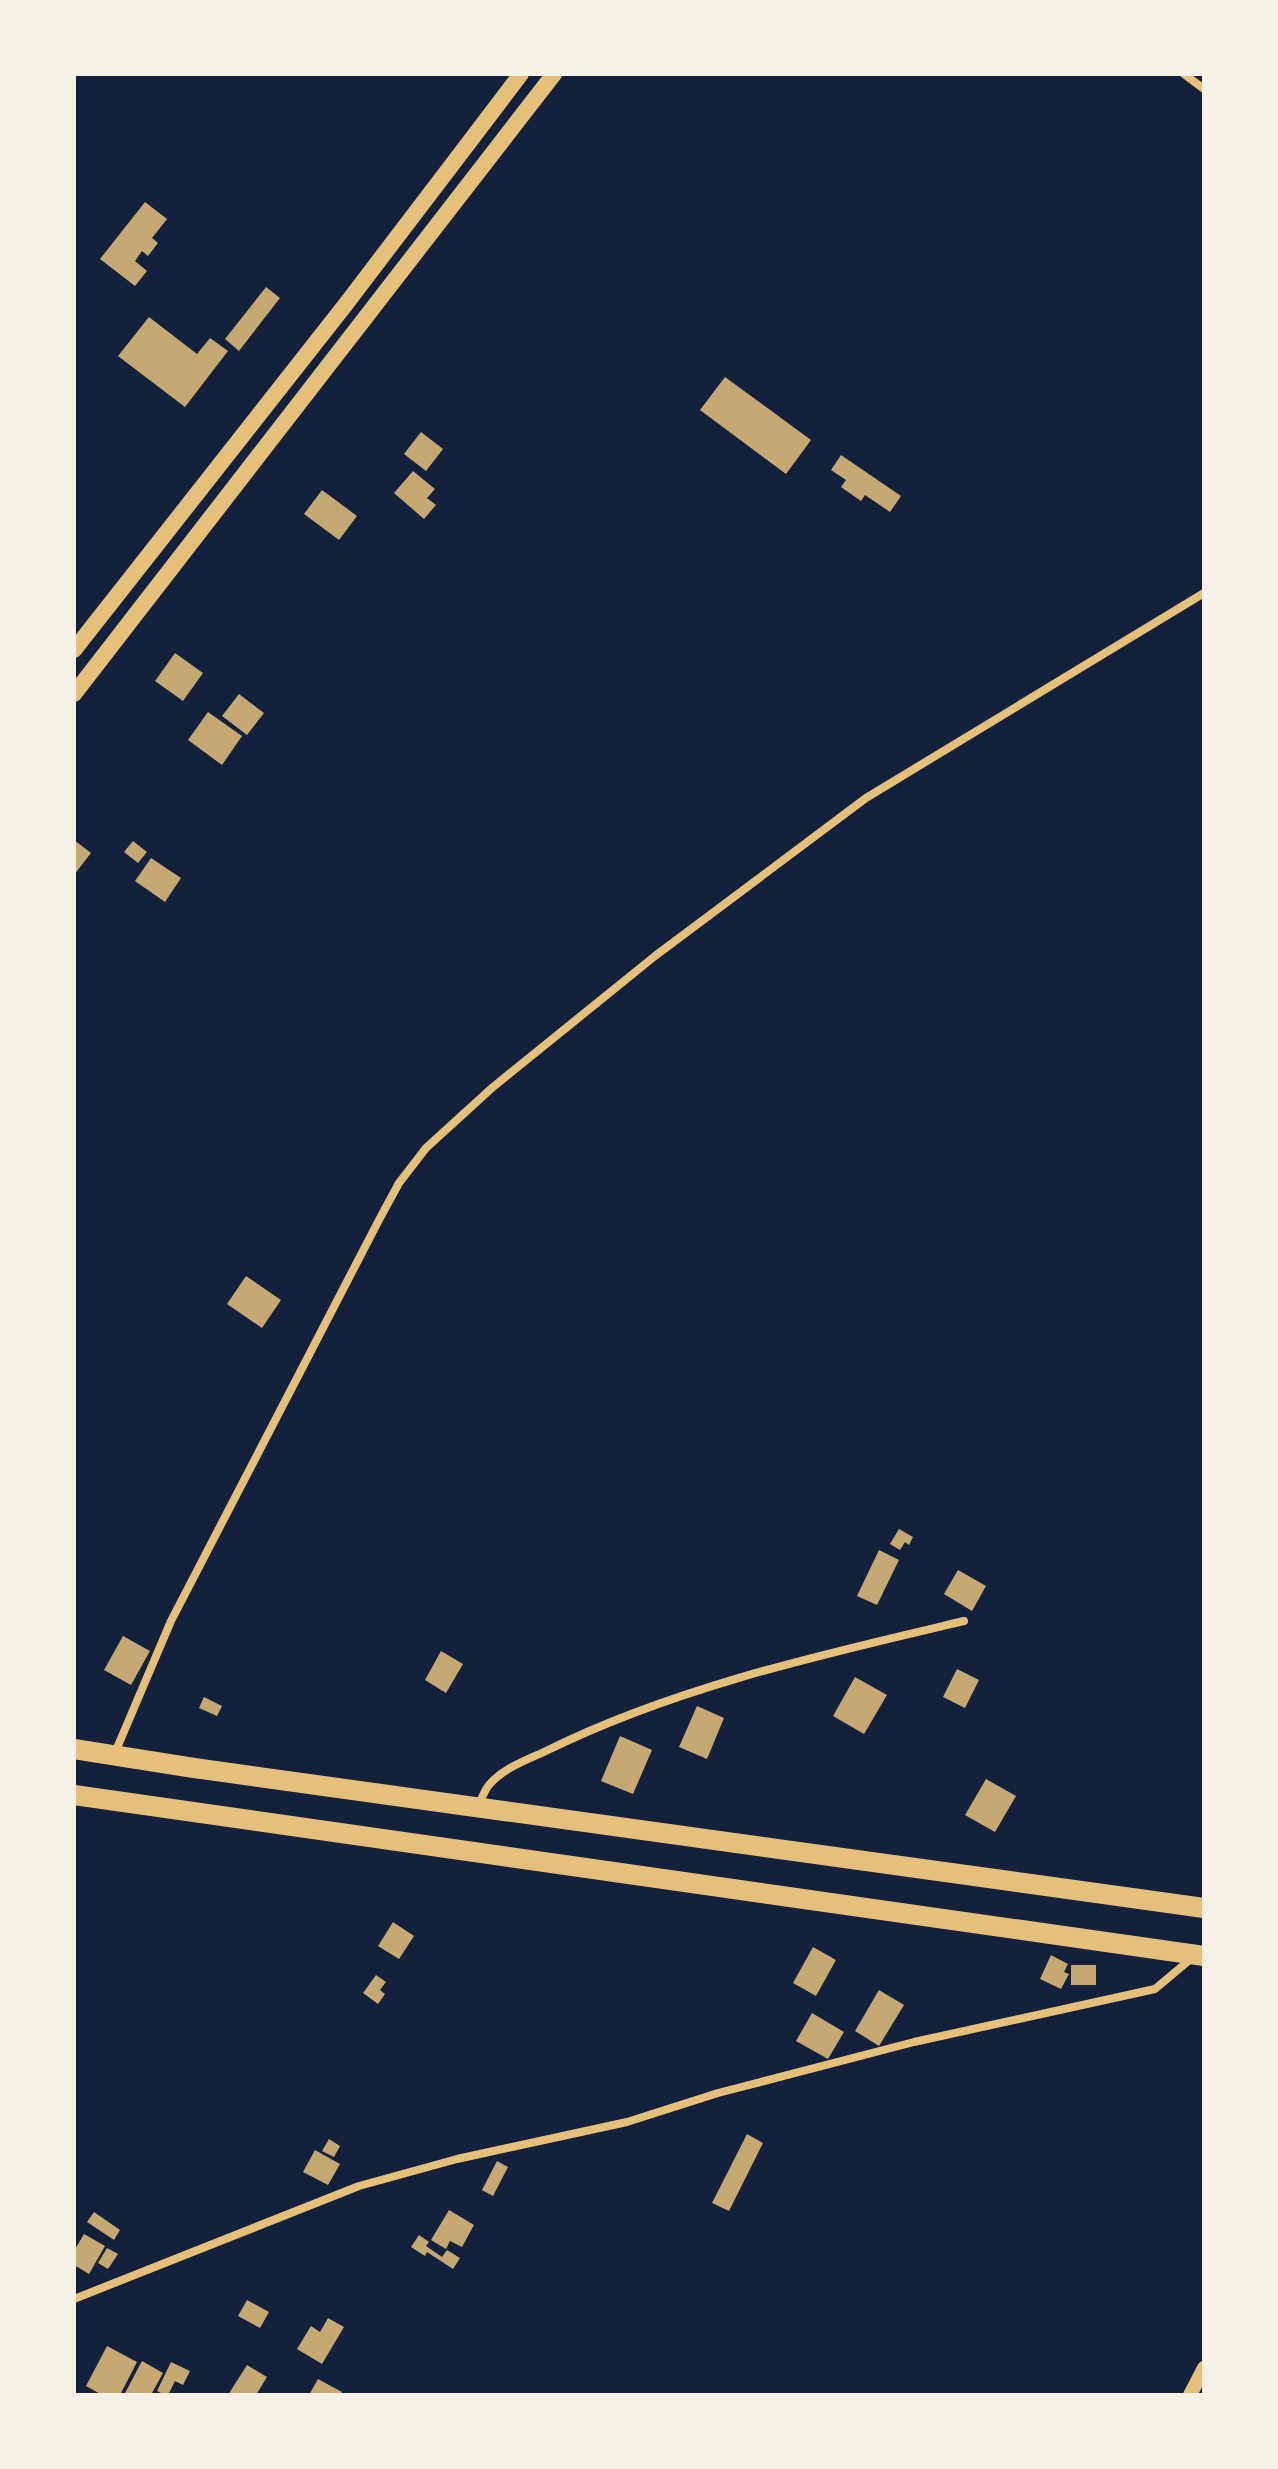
<svg xmlns="http://www.w3.org/2000/svg" width="1278" height="2469" font-family="'Fira Sans',sans-serif">
	<rect width="100%" height="100%" fill="#14213d"/>
	<!-- building -->
	<path fill="#c6a872" d="M 145,202 L 167,219 L 152,238 L 158,243 L 148,256 L 142,251 L 135,261 L 147,271 L 135,286 L 100,259 Z
		M 266,287 L 280,298 L 239,351 L 225,339 Z
		M 149,317 L 197,354 L 210,338 L 228,351 L 185,407 L 118,356 Z
		M 725,377 L 811,440 L 786,474 L 700,410 Z
		M 421,432 L 443,449 L 426,471 L 404,454 Z
		M 841,455 L 901,496 L 890,512 L 865,495 L 861,501 L 841,487 L 846,480 L 831,470 Z
		M 413,471 L 435,489 L 427,498 L 436,505 L 424,519 L 394,493 Z
		M 322,490 L 357,516 L 339,540 L 304,514 Z
		M 175,653 L 203,673 L 183,701 L 155,681 Z
		M 239,694 L 264,713 L 247,735 L 222,716 Z
		M 208,712 L 242,736 L 222,765 L 188,740 Z
		M 74,840 L 91,853 L 74,875 Z
		M 133,841 L 147,852 L 138,863 L 124,852 Z
		M 151,858 L 181,878 L 165,902 L 135,881 Z
		M 246,1276 L 281,1300 L 262,1328 L 227,1304 Z
		M 899,1529 L 913,1537 L 909,1545 L 905,1542 L 900,1550 L 890,1544 Z
		M 879,1550 L 899,1560 L 877,1605 L 857,1596 Z
		M 958,1570 L 986,1586 L 972,1611 L 944,1594 Z
		M 123,1636 L 150,1651 L 131,1685 L 104,1670 Z
		M 441,1651 L 463,1664 L 446,1693 L 425,1680 Z
		M 957,1669 L 979,1680 L 965,1708 L 943,1697 Z
		M 855,1677 L 887,1695 L 864,1734 L 833,1716 Z
		M 204,1697 L 222,1706 L 217,1716 L 199,1708 Z
		M 697,1706 L 724,1718 L 707,1759 L 679,1747 Z
		M 620,1736 L 652,1750 L 633,1794 L 601,1781 Z
		M 986,1779 L 1016,1796 L 995,1832 L 965,1815 Z
		M 393,1922 L 414,1936 L 399,1959 L 378,1946 Z
		M 813,1947 L 836,1960 L 816,1996 L 793,1983 Z
		M 1051,1955 L 1068,1964 L 1064,1972 L 1069,1974 L 1061,1989 L 1040,1979 Z
		M 1071,1965 L 1096,1965 L 1096,1985 L 1071,1985 Z
		M 376,1975 L 386,1982 L 380,1990 L 385,1994 L 378,2004 L 363,1993 Z
		M 879,1990 L 904,2005 L 879,2046 L 855,2031 Z
		M 812,2013 L 844,2032 L 828,2059 L 796,2041 Z
		M 747,2134 L 763,2143 L 729,2211 L 712,2203 Z
		M 329,2139 L 340,2146 L 334,2157 L 322,2151 Z
		M 315,2150 L 340,2164 L 328,2185 L 303,2172 Z
		M 497,2161 L 508,2167 L 493,2196 L 482,2190 Z
		M 449,2210 L 474,2225 L 462,2247 L 450,2241 L 446,2249 L 431,2240 Z
		M 94,2212 L 120,2230 L 114,2240 L 87,2222 Z
		M 84,2234 L 105,2246 L 89,2274 L 74,2265 L 74,2251 Z
		M 419,2235 L 429,2242 L 426,2246 L 442,2257 L 447,2250 L 460,2258 L 453,2269 L 427,2252 L 425,2256 L 411,2247 Z
		M 107,2248 L 118,2254 L 108,2269 L 98,2263 Z
		M 247,2300 L 269,2312 L 260,2328 L 238,2316 Z
		M 328,2318 L 344,2327 L 322,2364 L 297,2349 L 311,2326 L 320,2332 Z
		M 107,2346 L 137,2362 L 120,2395 L 102,2395 L 86,2386 Z
		M 142,2361 L 163,2373 L 151,2395 L 124,2395 Z
		M 171,2362 L 190,2371 L 183,2385 L 175,2381 L 168,2395 L 165,2395 L 157,2391 Z
		M 247,2365 L 267,2377 L 256,2395 L 228,2395 Z
		M 318,2379 L 342,2392 L 340,2395 L 309,2395 Z"/>
	<g fill="none" stroke-linecap="round" stroke-linejoin="round">
		<!-- minor -->
		<path stroke="#e5c07b" stroke-width="8" d="M 1184,74 L 1204,89
			M 114,1755 L 171,1621 L 380,1218 L 399,1183 L 426,1148 L 493,1087 L 655,956 L 866,798 L 1204,593
			M 478,1807 C 481,1800 484,1791 489,1785 C 503,1768 527,1760 546,1751 C 675,1687 824,1654 964,1621
			M 74,2299 L 359,2186 L 457,2159 L 627,2122 L 718,2093 L 914,2042 L 1155,1989 L 1192,1958"/>
		<!-- tertiary -->
		<path stroke="#e5c07b" stroke-width="14" d="M 1190,2395 L 1204,2368"/>
		<!-- secondary -->
		<path stroke="#e5c07b" stroke-width="16" d="M 74,650 L 346,304 L 521,74
			M 74,694 L 554,74"/>
		<!-- trunk -->
		<path stroke="#e5c07b" stroke-width="20" d="M 74,1749 L 194,1768 L 1204,1908
			M 74,1795 L 1204,1956"/>
	</g>
	<!-- border -->
	<rect width="1278" height="2469" fill="none" stroke="#f6f1e7" stroke-width="152"/>
</svg>
